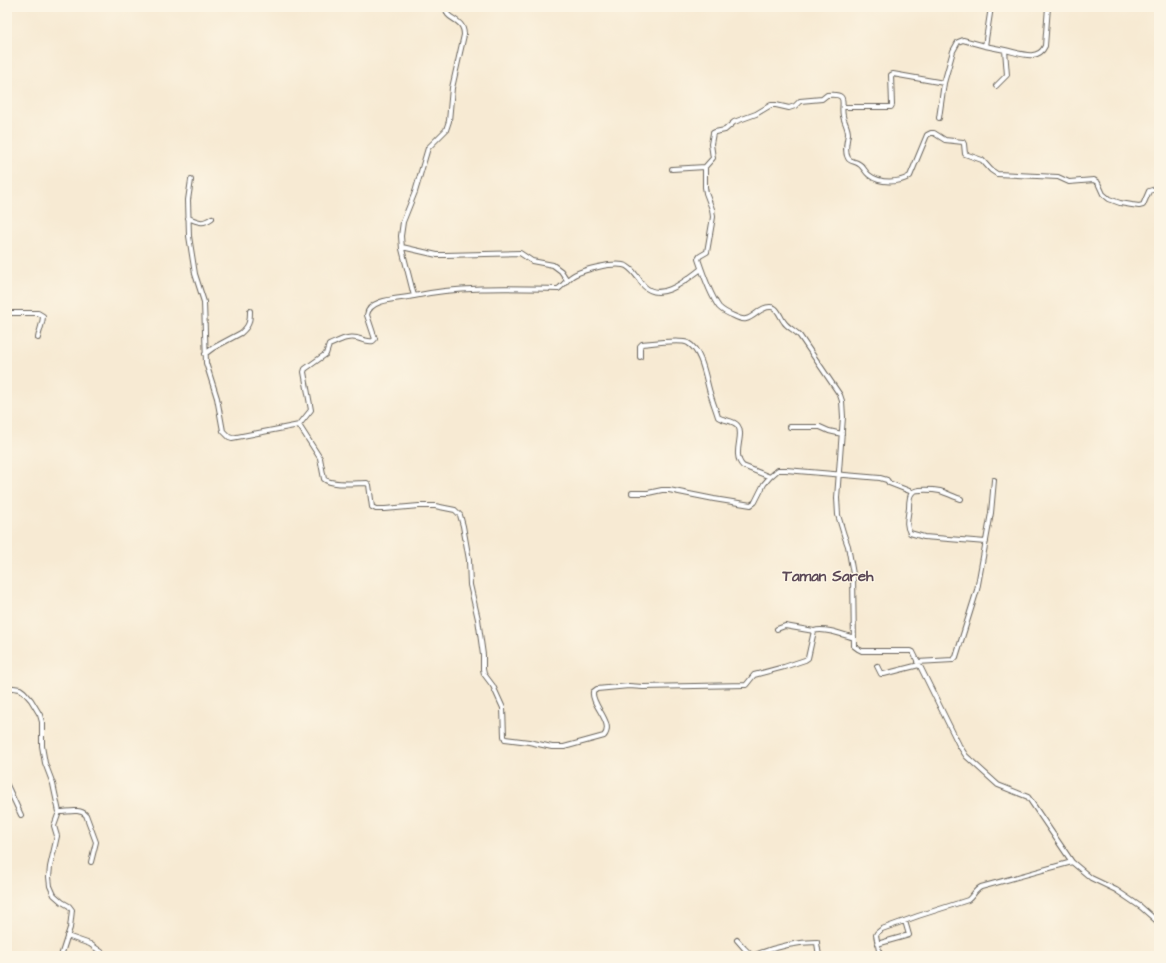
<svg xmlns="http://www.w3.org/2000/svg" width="1166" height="963" font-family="'Architects Daughter',sans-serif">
	<rect width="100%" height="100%" fill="#fcf5e5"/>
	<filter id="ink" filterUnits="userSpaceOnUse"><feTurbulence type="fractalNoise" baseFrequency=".025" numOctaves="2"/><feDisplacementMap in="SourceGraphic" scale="8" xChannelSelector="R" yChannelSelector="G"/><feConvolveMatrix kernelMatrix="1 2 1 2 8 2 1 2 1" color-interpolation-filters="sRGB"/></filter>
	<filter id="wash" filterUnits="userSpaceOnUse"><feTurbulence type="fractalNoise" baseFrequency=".012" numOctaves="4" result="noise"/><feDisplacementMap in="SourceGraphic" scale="16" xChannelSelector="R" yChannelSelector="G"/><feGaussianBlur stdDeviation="0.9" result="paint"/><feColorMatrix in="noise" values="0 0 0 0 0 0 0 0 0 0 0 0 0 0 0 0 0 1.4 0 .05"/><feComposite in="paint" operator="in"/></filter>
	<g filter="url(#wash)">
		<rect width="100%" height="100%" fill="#f7ead3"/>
	</g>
	<g filter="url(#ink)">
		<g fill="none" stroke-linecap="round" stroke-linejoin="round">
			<defs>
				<path id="minor" d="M 985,46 L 1005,50 L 1007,75 L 996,86
					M 1005,50 C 1019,53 1038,62 1045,46 L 1048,7
					M 843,107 L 891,107 L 892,105 L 891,75 L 893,74 L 944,83 L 953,51 L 958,42 L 963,40 L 985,46 L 991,7
					M 939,118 L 944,83
					M 672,169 L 705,167
					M 191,180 L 188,200 L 189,236 L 195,274 L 204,302 L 206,363 L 217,398 L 223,431 L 229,437 L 232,438 L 299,425 L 320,458 L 324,479 C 332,486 356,483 367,483 L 369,485 L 372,507 L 376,509 L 385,509 L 419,506 L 435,506 L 455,510 L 460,515 L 463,526 L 469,560 L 470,585 L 478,619 L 483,655 L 483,669 L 484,674 L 493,686 L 503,708 L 504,736 L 505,739 L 529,742 L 552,747 L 564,747 L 604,736 C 615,723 591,705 593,692 L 597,689 L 629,686 L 643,687 L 746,685 L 754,675 L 784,667 L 805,660 L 808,658 L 814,631 C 824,627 844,635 854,638
					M 1159,188 L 1149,191 L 1143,205 L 1139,206 L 1132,205 L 1120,203 L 1109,199 L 1103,194 L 1098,183 L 1094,180 L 1069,182 L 1058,177 L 997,174 L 991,170 L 982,160 L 965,154 L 964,144 L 963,142 L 945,140 L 934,133 L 931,133 L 927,135 L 910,176 C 899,183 880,184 869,175 C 865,172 863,166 859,164 C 855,161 850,162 848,158 C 844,151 847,141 848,134 C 848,127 844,122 843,116 C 840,103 850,93 827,95 L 822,99 L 800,101 L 795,106 L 789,108 L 776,105 L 771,105 L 756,114 L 734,122 L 725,130 L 715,132 L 713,133 L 711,144 L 713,158 L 705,167 L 705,187 L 706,193 L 712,209 L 713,217 L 707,252 L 700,256 L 698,259 C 702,271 711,296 719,307 C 723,311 729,314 734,316 C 738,318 742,320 746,319 C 755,317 761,306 771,307 C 778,307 780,317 784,322 C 788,328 795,330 800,336 L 840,395 L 842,401 L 843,417 L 837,498 L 838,515 L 844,535 L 848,546 L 853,574 L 854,646 L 858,649 L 862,651 L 911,651 L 913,652 L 959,745 L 966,756 L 998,785 L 1028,797 L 1072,862 L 1091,878 L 1116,890 L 1141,907 L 1159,923
					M 188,218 C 199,222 202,225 212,218
					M 402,247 L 437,255 L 445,255 L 520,253 L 532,261 L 553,265 L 561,271 L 567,280
					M 414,296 C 459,286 512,288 558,289 C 564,285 568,278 574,275 C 585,269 611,263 623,265 C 630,266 634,273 639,279 C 640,281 642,284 644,286 C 661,303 687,279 701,269
					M 7,313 L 38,313 L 43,316 C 43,323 39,331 38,338
					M 205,354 L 213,348 L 241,333 C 249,326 250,322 250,311
					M 640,357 L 640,346 L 642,344 C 652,343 681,339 688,343 C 703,351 706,382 711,396 C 713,403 716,410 718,417 C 724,421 734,420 738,426 C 745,435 731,454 743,466 L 770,477 L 778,470 L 786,470 L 880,478 L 887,480 L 889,483 L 912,492
					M 299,425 L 311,410 L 304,372 L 305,369 L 326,354 L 329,345 C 339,341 346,336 357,338 C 363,340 368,342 373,341 L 375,339 L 367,315 C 369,298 401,299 414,296 L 402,249 L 401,236 L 403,222 L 415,192 L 428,148 L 446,130 L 449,121 L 452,88 L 464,35 C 464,16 443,21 447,7
					M 790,427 L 820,427 L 829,431 L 842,434
					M 632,493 L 648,493 L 662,490 L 669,490 L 714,499 L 751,505 L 755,502 L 764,484 L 770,477
					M 961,499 C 954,497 947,493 940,491 C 935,490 915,488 912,493 C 909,496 909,504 909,508 C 908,517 905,525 910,533 L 924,537 L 986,542
					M 777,629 L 785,626 L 814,631
					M 917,662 L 953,660 L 956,657 L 977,590 L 991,513 L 994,480
					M 877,666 L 881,674 L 884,674 L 919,665
					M 7,687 L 20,689 L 24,692 L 31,700 L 40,715 L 42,722 L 42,746 L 45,763 L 53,784 L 59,812 C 68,812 80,808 86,815 L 96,842 L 91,862
					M 7,751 L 7,754
					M 7,785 L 21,815
					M 59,812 L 54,826 L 57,836 L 50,867 L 49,877 L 50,886 L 54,895 L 62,902 L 69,906 L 72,910 L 70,928 L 61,956
					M 67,936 L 90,944 L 107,956
					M 737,940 L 744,948 L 752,956
					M 877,944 L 909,935 L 905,921
					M 753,956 C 774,947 794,942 817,942 L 817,943 L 819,956
					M 880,956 L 876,935 L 877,933 L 882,929 L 918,916 L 968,900 C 973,896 975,890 981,887 L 1072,862"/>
			</defs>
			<!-- minor casing -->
			<use href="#minor" stroke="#69645c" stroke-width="6"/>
			<!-- minor -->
			<use href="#minor" stroke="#fff" stroke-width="4"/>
		</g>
	</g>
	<g text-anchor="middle" stroke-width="3" stroke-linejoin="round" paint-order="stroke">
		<!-- quarter labels -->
		<g font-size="15" font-weight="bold" fill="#5b4856" stroke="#fcf5e5">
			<text x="828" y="581">Taman Sareh</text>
		</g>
	</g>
	<!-- margin -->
	<rect width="1166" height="963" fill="none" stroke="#fcf5e5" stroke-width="24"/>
</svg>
